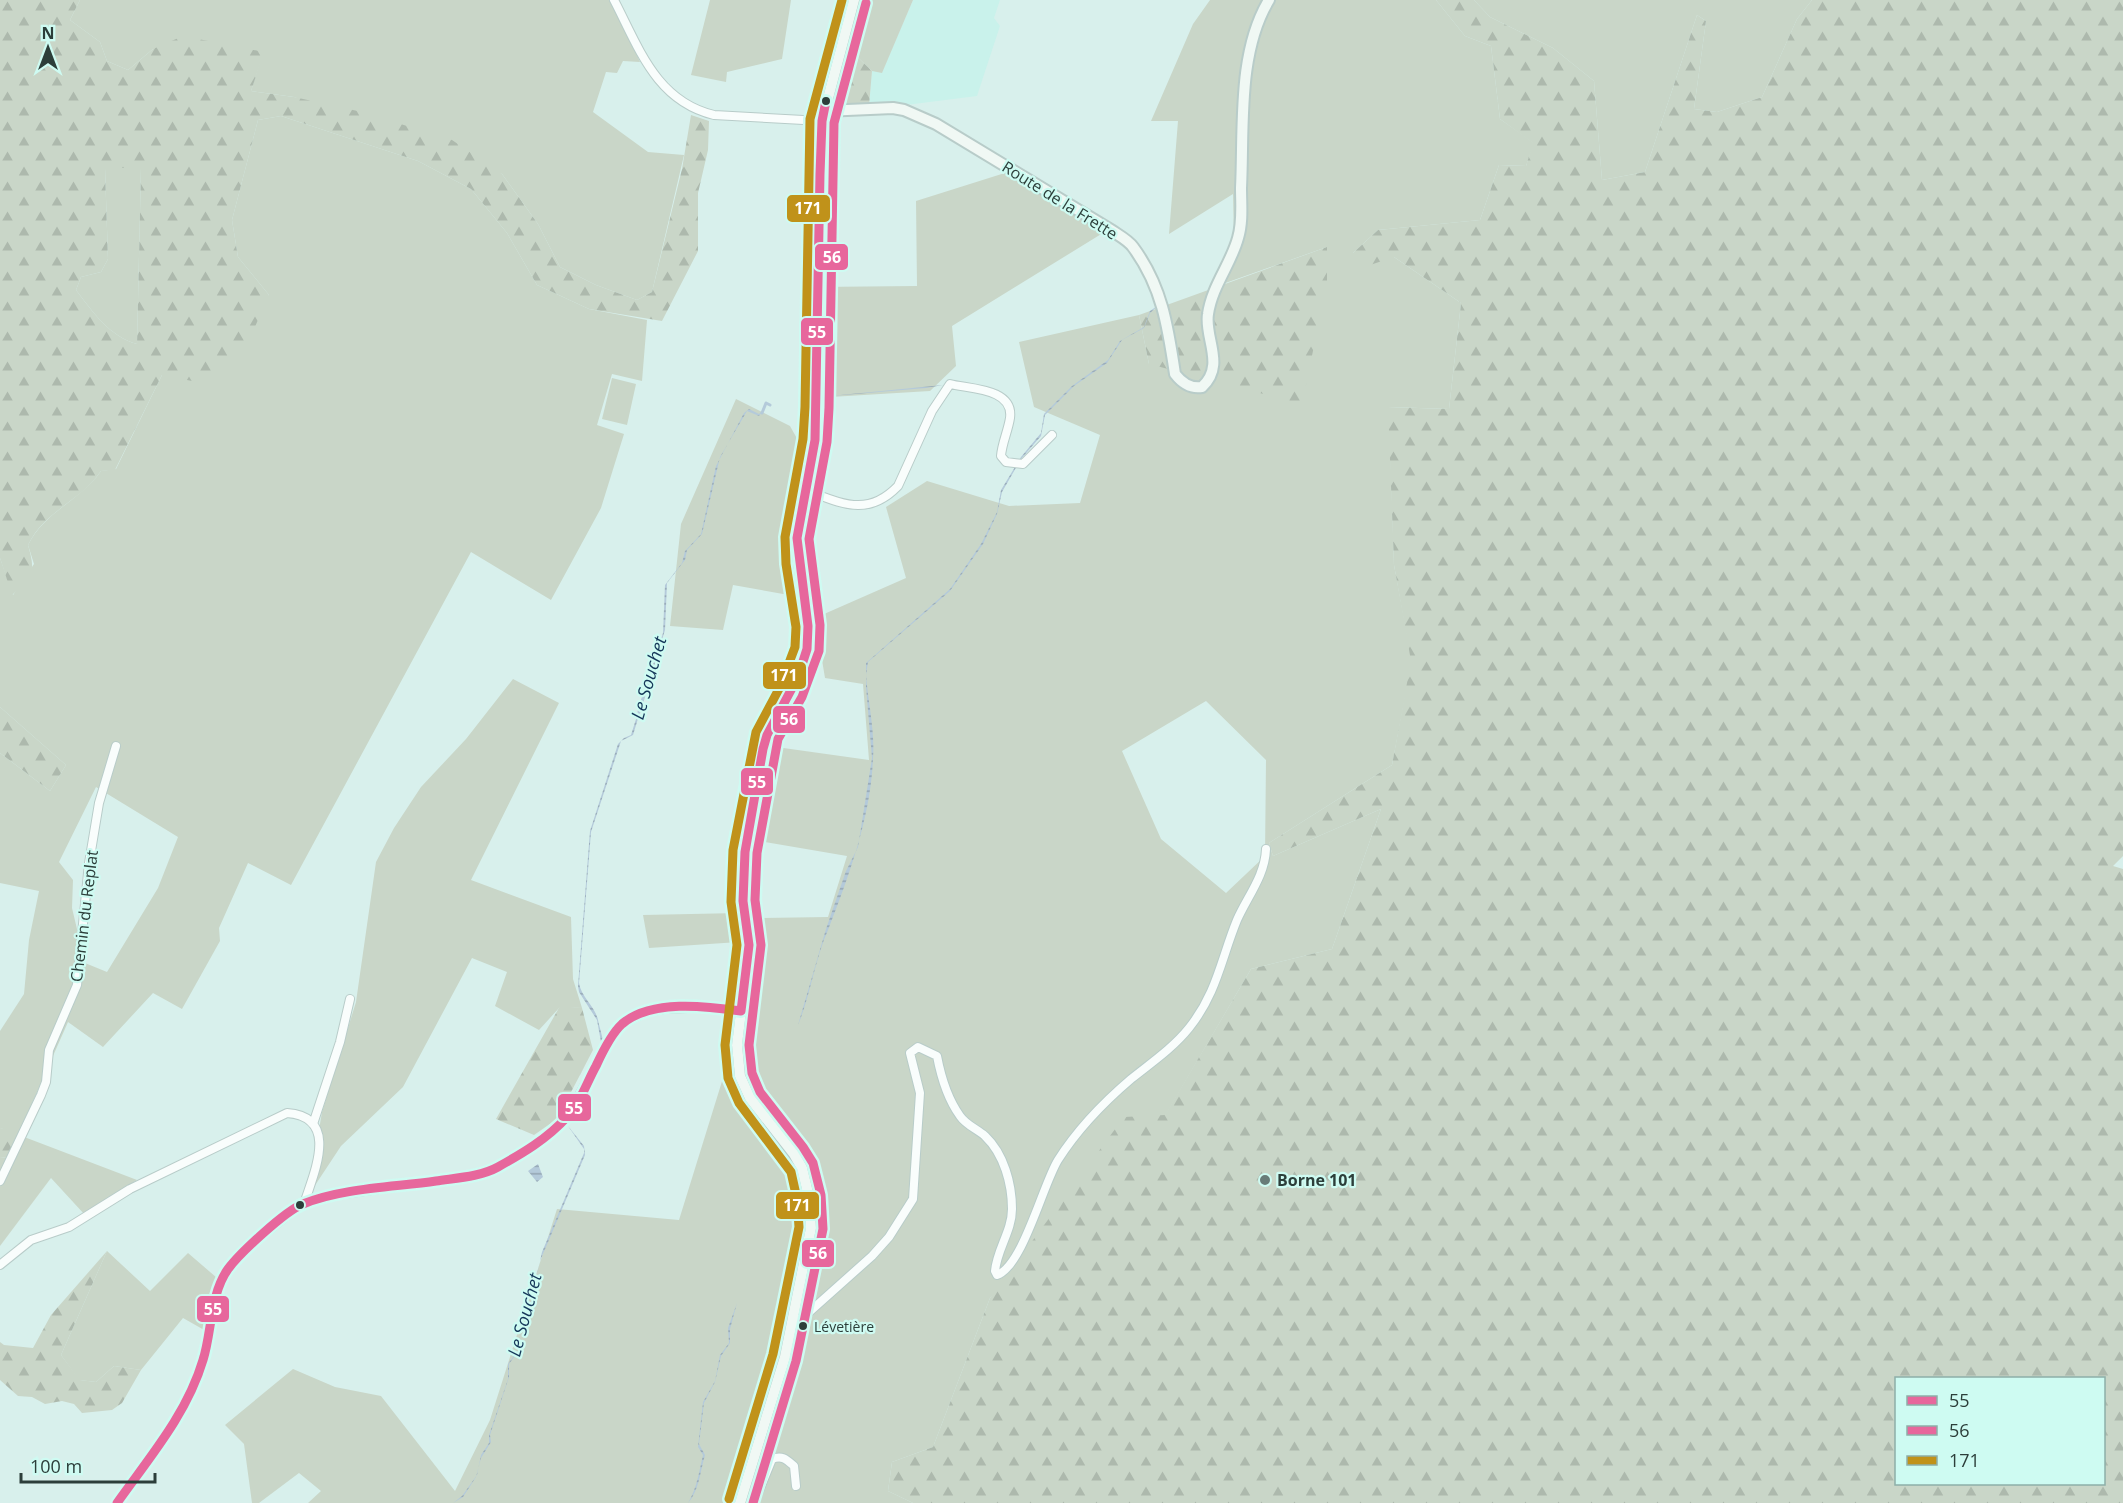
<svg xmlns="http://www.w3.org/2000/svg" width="2123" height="1503" font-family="'Open Sans',sans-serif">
	<defs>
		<pattern id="forest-firs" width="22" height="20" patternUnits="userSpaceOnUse" patternTransform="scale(1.5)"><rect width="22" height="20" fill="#c9d6c8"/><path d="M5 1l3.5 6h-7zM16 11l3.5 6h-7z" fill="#adb9ad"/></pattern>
		<pattern id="water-rules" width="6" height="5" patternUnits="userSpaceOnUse" patternTransform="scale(1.5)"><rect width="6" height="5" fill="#b4cada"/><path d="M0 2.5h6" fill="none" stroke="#93a5b2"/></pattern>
	</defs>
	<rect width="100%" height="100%" fill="#d8f0ec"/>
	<!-- built -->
	<path fill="#c9f2eb" d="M 913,0 L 1000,0 L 994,18 L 1000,26 L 977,96 L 898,106 L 869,106 L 872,71 L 882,72 Z"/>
	<!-- grass -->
	<path fill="#c9d6c8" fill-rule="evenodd" d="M 80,0 L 616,0 L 614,5 L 640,62 L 623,61 L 617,73 L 606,72 L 593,112 L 648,152 L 684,155 L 652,292 L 637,300 L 596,285 L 560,267 L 538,224 L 502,174 L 294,97 L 251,91 L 263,52 L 153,49 L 128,70 L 107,61 L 100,42 L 70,20 Z
		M 710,0 L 791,0 L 782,59 L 727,72 L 726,82 L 691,75 Z
		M 859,0 L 913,0 L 882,73 L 872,71 L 847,47 Z
		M 1210,0 L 1436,0 L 1465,36 L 1491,46 L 1500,119 L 1534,143 L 1526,166 L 1499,165 L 1480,220 L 1378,230 L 1353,253 L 1394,257 L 1461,303 L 1449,409 L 1389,407 L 1394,565 L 1412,661 L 1392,765 L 1269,843 L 1273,856 L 1381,809 L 1332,949 L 1251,969 L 1165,1116 L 990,1298 L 933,1447 L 892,1462 L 888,1491 L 913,1503 L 308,1503 L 321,1491 L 299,1473 L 259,1503 L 252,1503 L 244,1444 L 225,1425 L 293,1369 L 335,1387 L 381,1396 L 455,1491 L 490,1420 L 557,1209 L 679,1220 L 728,1062 L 755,918 L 828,917 L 847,856 L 742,838 L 755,744 L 869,760 L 863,684 L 825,678 L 815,618 L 906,578 L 886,507 L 927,481 L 1009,506 L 1080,503 L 1100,435 L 1034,407 L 1019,342 L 1139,315 L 1149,364 L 1327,247 L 1217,286 L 1234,238 L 1233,194 L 1169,234 L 1178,121 L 1151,121 L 1193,24 ZM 1206,701 L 1266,760 L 1265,856 L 1226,893 L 1161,839 L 1122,751 Z
		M 1474,0 L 1812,0 L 1797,19 L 1762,97 L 1717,112 L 1694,109 L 1706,21 L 1697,15 L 1645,172 L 1602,180 L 1594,81 L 1553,48 L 1490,17 Z
		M 281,116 L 418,161 L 471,189 L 507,233 L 537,285 L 589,309 L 647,320 L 642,381 L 612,374 L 597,425 L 624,434 L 601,508 L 551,600 L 471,552 L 291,885 L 248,863 L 219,928 L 220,941 L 182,1009 L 153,993 L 103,1047 L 68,1022 L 22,1126 L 0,1129 L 0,1031 L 24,994 L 29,940 L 39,891 L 0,883 L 0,753 L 50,791 L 66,765 L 0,707 L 0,558 L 13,595 L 34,564 L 28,545 C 46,510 79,502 101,471 L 116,469 L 162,375 L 269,295 L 238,257 L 232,220 L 258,120 ZM 96,787 L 178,837 L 158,888 L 107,972 L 85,963 L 72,908 L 73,880 L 59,862 Z
		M 105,168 L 141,168 L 137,344 C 110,337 92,311 76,290 L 81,277 L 101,272 L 108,259 Z
		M 1008,172 L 1111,228 L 952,326 L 956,366 L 930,391 L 814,398 L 815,287 L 917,286 L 916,201 Z
		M 612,378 L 636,384 L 627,425 L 602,419 Z
		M 736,399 L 790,426 L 809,460 L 802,488 L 800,597 L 733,585 L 723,630 L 670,626 L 681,524 Z
		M 513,679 L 559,703 L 471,880 L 571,917 L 573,979 L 582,1008 L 560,1007 L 539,1030 L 495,1006 L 507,972 L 472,958 L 403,1087 L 341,1146 L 308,1196 L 322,1112 L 356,1002 L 376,862 L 394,828 L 421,787 L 466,739 Z
		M 739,913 L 739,942 L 649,948 L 643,915 Z
		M 19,1135 L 137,1180 L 85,1215 L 51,1178 L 0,1246 L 0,1157 L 9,1158 Z
		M 107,1251 L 150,1291 L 188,1253 L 224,1284 L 213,1335 L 183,1318 L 141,1370 L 114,1366 L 96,1382 L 79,1380 L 61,1355 Z"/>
	<!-- forest -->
	<path fill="url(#forest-firs)" fill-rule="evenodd" d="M 0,0 L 80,0 L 70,20 L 100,42 L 107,61 L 128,70 L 153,49 L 183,36 L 264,52 L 251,91 L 294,97 L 362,112 L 452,140 L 502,174 L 538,224 L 560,267 L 596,285 L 637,300 L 652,292 L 682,169 L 691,115 L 709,121 L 708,150 L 698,193 L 698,251 L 662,321 L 589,309 L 537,285 L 507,233 L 471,189 L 418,161 L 281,116 L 258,120 L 232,220 L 238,257 L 269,295 L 250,338 L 202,383 L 162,375 L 115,470 L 101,471 C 79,503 46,509 28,545 C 36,572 33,577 12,595 L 0,558 ZM 105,168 L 141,168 L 137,344 C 110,337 92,311 76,290 L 81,277 L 101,272 L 108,259 Z
		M 1436,0 L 1474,0 L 1490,17 L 1553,48 L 1594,81 L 1602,180 L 1645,172 L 1697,15 L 1706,21 L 1694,109 L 1717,112 L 1762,97 L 1797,19 L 1812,0 L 2123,0 L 2123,856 L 2113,866 L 2123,869 L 2123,1503 L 913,1503 L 888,1491 L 892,1462 L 933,1447 L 990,1298 L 1124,1117 L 1165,1115 L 1251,969 L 1332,949 L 1381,809 L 1273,856 L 1269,843 L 1392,765 L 1411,661 L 1394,565 L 1388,407 L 1449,409 L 1461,303 L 1394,257 L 1352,271 L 1353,253 L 1378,230 L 1480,220 L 1499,165 L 1526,166 L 1533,143 L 1500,119 L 1491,46 L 1465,36 ZM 1896,1378 L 2104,1378 L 2104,1484 L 1896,1484 Z
		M 847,47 L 872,71 L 869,106 L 847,110 L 833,91 Z
		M 1327,247 L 1327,283 L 1302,404 L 1149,364 L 1139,315 Z
		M 0,707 L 66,765 L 50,791 L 0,753 Z
		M 560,1006 L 582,1008 L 593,1050 L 557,1119 L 534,1135 L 496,1119 Z
		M 10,1126 L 22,1126 L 9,1158 L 0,1157 L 0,1129 Z
		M 107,1251 L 61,1355 L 80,1380 L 96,1382 L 114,1366 L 141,1370 L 122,1403 L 112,1410 L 82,1413 L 74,1404 L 62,1401 L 45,1404 L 32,1397 L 18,1396 L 0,1380 L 0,1342 L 4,1345 L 33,1348 L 51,1315 Z"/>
	<!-- water -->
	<path fill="url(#water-rules)" d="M 1160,304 L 1150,313 L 1144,328 L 1122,340 L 1107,363 L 1074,386 L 1045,415 L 1041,436 L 1021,459 L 1002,492 L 997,514 L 983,544 L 950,591 L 868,662 L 866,675 C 868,702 875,730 873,758 C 871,816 849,876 828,930 C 815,959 810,997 798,1025 L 826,929 L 846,871 L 858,847 L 872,758 L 866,687 L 866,663 L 950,589 L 981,544 L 997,512 L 1001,490 L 1021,457 L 1041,433 L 1044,414 L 1072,386 L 1108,360 L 1120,341 L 1144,327 L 1150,311 Z
		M 943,385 L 926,388 L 820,397 Z
		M 749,409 L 759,414 L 763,410 L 759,416 L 747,411 L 720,457 L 702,534 L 687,550 L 685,560 L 667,583 L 665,630 L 633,735 L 621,741 L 591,832 L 579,983 C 581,997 595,1006 598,1020 C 599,1026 603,1037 603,1043 C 601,1055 569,1113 561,1121 L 601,1042 L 597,1020 L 579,992 L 578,986 L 590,831 L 618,744 L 624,738 L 631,735 L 663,633 L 665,585 L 682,563 L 685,551 L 701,534 L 716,466 L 744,413 Z
		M 568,1126 L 584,1146 L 585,1155 L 540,1261 L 529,1314 L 517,1343 L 517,1353 L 509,1364 L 509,1377 L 490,1435 L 491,1442 L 481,1458 L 476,1477 L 463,1497 L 453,1503 L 462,1496 L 477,1475 L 481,1455 L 489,1443 L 489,1435 L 508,1379 L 508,1364 L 517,1351 L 517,1344 L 528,1315 L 542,1252 L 584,1153 L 584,1149 Z
		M 538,1164 L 543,1177 L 537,1182 L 528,1171 Z
		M 737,1303 L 730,1329 L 730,1343 L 721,1356 L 715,1382 L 704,1403 L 699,1444 L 705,1455 C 700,1472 699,1491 688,1503 C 697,1488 699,1472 703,1455 L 698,1447 L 703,1402 L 715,1381 L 720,1355 L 729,1343 L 728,1328 Z"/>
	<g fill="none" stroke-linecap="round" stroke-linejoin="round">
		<!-- stream -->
		<path stroke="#b4cada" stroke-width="3" d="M 762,413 L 766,403 L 770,405
			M 639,712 L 649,678
			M 745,1034 C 741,1069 755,1092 776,1119
			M 563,1117 L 583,1081"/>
		<defs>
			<path id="street" d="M 614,0 C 639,48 656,101 714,115 L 822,121
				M 805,490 C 841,503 867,518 898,486 L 932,411 L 950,384 C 969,389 1014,388 1010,418 C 1008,431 1002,443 1001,456 L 1006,462 L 1023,464 L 1052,435
				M 313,1124 L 340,1042 L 350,999
				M 0,1181 L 41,1095 L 46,1082 L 49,1050 L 77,985 L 89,863 L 99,803 L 116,746
				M 0,1265 L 31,1240 L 69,1227 L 130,1189 L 287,1113 C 339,1117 315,1170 305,1201
				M 793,1324 L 807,1314 L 872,1256 L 889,1237 L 913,1199 L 920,1093 L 910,1053 L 918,1047 L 937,1056 C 941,1077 947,1098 960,1116 C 966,1125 977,1129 985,1136 C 1004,1154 1012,1184 1012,1209 C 1012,1231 997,1249 995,1271 L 997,1275 C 1023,1266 1043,1184 1058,1160 C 1077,1130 1104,1102 1131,1079 C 1151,1063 1173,1048 1189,1028 C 1217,993 1221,959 1237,920 C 1247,897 1265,876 1266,849
				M 117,1503 L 175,1423 L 191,1390 L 203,1361 L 220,1283 L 228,1269 L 251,1245 L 300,1205 L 323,1197 L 462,1177 L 494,1169 L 536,1145 L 569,1116 L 604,1050 L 622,1024 L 646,1012 L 664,1009 L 711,1007 L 741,1011
				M 754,1503 L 772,1459 C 782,1455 786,1459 794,1466 L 796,1486"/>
			<path id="secondary" d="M 824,111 L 893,108 L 904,110 L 936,124 L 1111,230 C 1118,235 1128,240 1133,247 C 1162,286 1168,327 1175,374 C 1182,383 1190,389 1202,387 C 1226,365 1204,338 1208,314 C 1212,286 1231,264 1238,238 C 1243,222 1241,204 1241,188 C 1244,128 1237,53 1269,0
				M 740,1503 L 785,1357 L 811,1228 L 809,1197 L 802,1168 L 794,1154 L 750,1098 L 740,1076 L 737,1045 L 749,945 L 743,901 L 745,852 L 767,735 L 791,692 L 807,649 L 808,626 L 798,562 L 797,538 L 815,440 L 817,407 L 822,121 L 854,0"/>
		</defs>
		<!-- street casing -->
		<use href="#street" stroke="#b8ccc9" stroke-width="10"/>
		<!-- secondary casing -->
		<use href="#secondary" stroke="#b8ccc9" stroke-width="14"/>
		<!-- street -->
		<use href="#street" stroke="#f9fdfc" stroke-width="8"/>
		<!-- secondary -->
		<use href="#secondary" stroke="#f0f8f4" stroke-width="10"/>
		<defs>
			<path id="bus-1" d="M 741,1011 L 749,945 L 743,901 L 745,852 L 763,749 L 767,735 L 798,677 L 807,649 L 808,626 L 797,538 L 815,440 L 820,174 L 822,121 L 826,101
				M 117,1503 C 149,1458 187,1414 203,1360 C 212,1332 210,1294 228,1269 C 240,1253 285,1211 303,1204 C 341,1188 395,1187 436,1181 C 455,1178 480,1177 498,1167 C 523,1153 547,1139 567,1117 C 580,1104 587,1082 596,1066 C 602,1053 611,1034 622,1024 C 651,999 706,1006 741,1011"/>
			<path id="bus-2" d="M 753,1503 L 796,1361 L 823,1229 L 821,1195 L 813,1163 L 803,1147 L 760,1092 L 752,1073 L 749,1045 L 761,945 L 755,900 L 757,853 L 778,739 L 802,697 L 819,651 L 820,625 L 809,539 L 827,442 L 829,408 L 834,123 L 866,3"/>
			<path id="bus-3" d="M 729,1499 L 773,1354 L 799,1227 L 797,1199 L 791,1172 L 739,1103 L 728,1078 L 725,1045 L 737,945 L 731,902 L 733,850 L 756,732 L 780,687 L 795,647 L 796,627 L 786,564 L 785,537 L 803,439 L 805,407 L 810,119 L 842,0"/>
		</defs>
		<!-- bus-1 casing -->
		<use href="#bus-1" stroke="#cefbf2" stroke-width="14"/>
		<!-- bus-2 casing -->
		<use href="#bus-2" stroke="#cefbf2" stroke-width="14"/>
		<!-- bus-3 casing -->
		<use href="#bus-3" stroke="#cefbf2" stroke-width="14"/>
		<!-- bus-1 -->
		<use href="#bus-1" stroke="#e7679c" stroke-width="9"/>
		<!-- bus-2 -->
		<use href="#bus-2" stroke="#e7679c" stroke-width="9"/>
		<!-- bus-3 -->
		<use href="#bus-3" stroke="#c0921a" stroke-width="9"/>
	</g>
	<!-- markers -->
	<g fill="#2c3e3a" stroke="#cefbf2" stroke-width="2">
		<circle cx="826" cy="101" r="5"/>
		<circle cx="300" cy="1205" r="5"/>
		<circle cx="803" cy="1326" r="5"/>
	</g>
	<circle fill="#687c78" stroke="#cefbf2" stroke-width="2" cx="1265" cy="1180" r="6"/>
	<g text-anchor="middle" stroke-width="4.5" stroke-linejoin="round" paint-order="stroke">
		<!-- bus labels -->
		<g font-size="14" fill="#2c3e3a" stroke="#cefbf2" text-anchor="start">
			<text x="814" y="1332">Lévetière</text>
		</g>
		<!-- street labels -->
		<g font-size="16" fill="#2c3e3a" stroke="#cefbf2">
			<text transform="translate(1060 200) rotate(32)" y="6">Route de la Frette</text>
			<text transform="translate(84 916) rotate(-83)" y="6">Chemin du Replat</text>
		</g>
		<!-- poi labels -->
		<g font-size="16" font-weight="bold" fill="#2c3e3a" stroke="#cefbf2" text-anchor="start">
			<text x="1277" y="1186">Borne 101</text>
		</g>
		<!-- water labels -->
		<g font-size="18" font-style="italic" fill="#143658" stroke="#cefbf2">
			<text transform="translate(649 678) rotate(-74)" y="6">Le Souchet</text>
			<text transform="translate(525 1315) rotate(-75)" y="6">Le Souchet</text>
		</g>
	</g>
	<g stroke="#cefbf2" stroke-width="2">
		<rect x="786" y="194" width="45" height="29" rx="6" fill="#c0921a"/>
		<rect x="814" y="243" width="35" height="28" rx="6" fill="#e7679c"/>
		<rect x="800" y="317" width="34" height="29" rx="6" fill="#e7679c"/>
		<rect x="762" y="661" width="45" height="29" rx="6" fill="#c0921a"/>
		<rect x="772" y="705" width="34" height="29" rx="6" fill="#e7679c"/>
		<rect x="740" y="767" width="34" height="29" rx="6" fill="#e7679c"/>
		<rect x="557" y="1093" width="35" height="29" rx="6" fill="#e7679c"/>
		<rect x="775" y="1191" width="45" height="29" rx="6" fill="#c0921a"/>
		<rect x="801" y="1239" width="34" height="29" rx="6" fill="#e7679c"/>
		<rect x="196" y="1295" width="34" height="28" rx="6" fill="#e7679c"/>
	</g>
	<g font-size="16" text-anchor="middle" font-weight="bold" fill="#fff">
		<text x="808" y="214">171</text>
		<text x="832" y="263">56</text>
		<text x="817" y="338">55</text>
		<text x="784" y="681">171</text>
		<text x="789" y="725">56</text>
		<text x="757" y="788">55</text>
		<text x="574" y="1114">55</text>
		<text x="797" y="1211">171</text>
		<text x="818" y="1259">56</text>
		<text x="213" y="1315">55</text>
	</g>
	<!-- legend -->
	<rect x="1895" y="1377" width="210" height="108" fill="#cefbf2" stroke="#8dafa8" stroke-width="1.5"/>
	<rect x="1907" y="1396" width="30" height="9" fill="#e7679c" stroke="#8dafa8" stroke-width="1.5"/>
	<text x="1949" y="1407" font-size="18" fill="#2c3e3a">55</text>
	<rect x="1907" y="1426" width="30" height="9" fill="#e7679c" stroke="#8dafa8" stroke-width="1.5"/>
	<text x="1949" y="1437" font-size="18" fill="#2c3e3a">56</text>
	<rect x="1907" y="1456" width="30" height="9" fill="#c0921a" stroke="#8dafa8" stroke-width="1.5"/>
	<text x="1949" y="1467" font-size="18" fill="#2c3e3a">171</text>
	<!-- north arrow -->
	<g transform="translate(48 48)" stroke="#cefbf2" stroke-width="4.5" paint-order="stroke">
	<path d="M0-4.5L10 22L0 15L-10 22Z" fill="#2c3e3a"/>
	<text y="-9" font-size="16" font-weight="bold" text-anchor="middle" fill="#2c3e3a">N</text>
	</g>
	<!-- scale -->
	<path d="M21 1473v9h134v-9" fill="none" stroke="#2c3e3a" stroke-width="3"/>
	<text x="30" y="1473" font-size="18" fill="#2c3e3a" stroke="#cefbf2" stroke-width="4.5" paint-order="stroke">100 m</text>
</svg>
